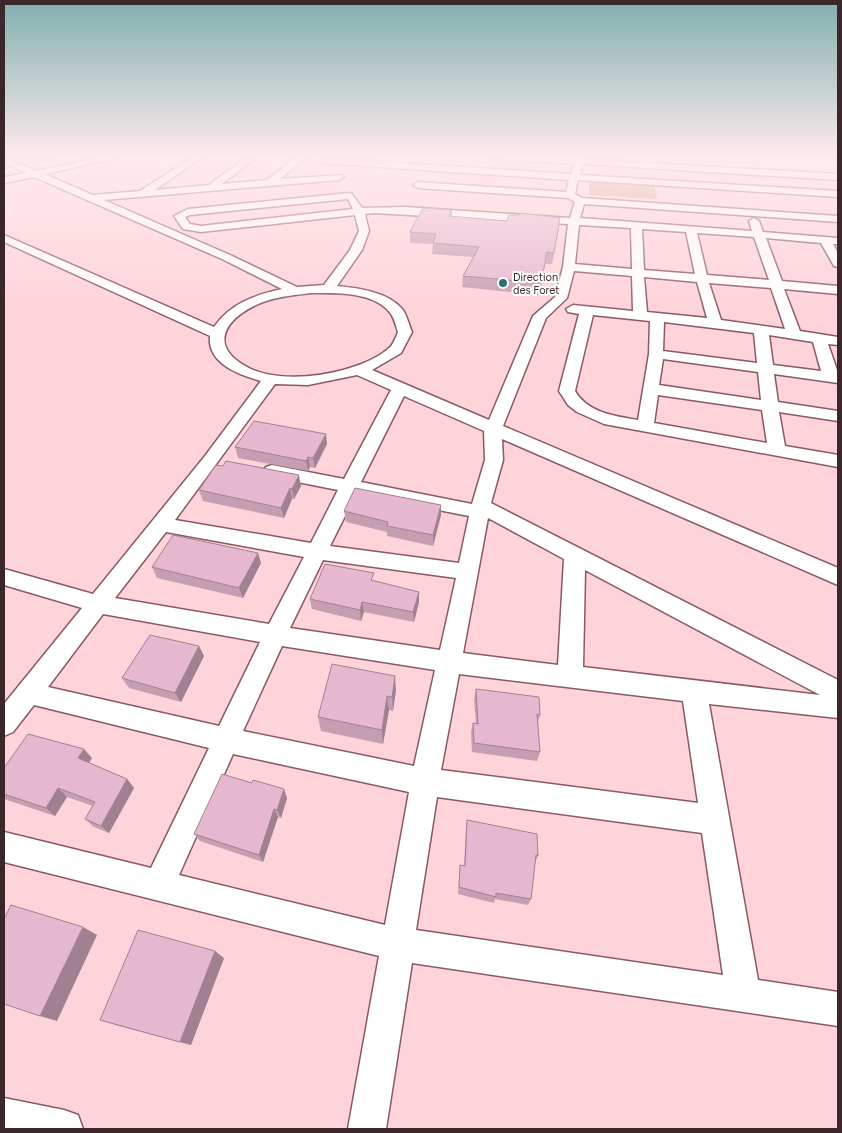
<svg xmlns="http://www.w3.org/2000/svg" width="842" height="1133" font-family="Figtree,sans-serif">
	<rect width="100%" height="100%" fill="#fed3da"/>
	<!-- green -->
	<path fill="#cda67f" d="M 589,182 L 654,186 L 657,199 L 589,195 Z"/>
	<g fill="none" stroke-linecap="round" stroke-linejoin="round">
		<defs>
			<path id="minor" d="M 107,156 L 125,156 L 45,174 L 93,195 L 140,191 L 194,156 L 204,156 L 155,190 L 209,185 L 248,156 L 258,156 L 222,184 L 267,180 L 297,156 L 307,156 L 280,179 L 342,175 L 344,177 L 339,180 L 104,200 L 230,255 L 297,287 L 324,285 L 350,250 L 359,231 L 355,215 L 201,232 L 183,229 L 174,216 L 188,209 L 349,193 L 352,194 L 362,208 L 405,207 L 570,218 L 575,202 L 568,198 L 418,188 L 413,185 L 418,182 L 566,192 L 569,180 L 321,163 L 321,159 L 324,158 L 571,174 L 574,164 L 492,159 L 488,156 L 575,158 L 576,156 L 584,156 L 584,159 L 838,174 L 838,180 L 582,164 L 580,175 L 838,191 L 838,197 L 578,180 L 575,194 L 582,198 L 838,216 L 838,222 L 584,204 L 580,218 L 752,231 L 749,221 L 754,218 L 759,221 L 763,232 L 838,238 L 838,244 L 833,244 L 838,253 L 838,267 L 834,266 L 821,243 L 766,238 L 782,281 L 838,286 L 838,294 L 784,289 L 800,331 L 838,337 L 838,345 L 828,344 L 838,373 L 838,383 L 774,374 L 778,402 L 838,411 L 838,421 L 779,412 L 785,446 L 838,455 L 838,467 L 604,424 L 577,412 L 568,405 L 559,391 L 579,314 L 568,312 L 566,309 L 573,305 L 633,311 L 632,276 L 574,271 L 567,298 L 546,318 L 503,426 L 838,568 L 838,585 L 502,439 L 503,460 L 491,503 L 838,680 L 838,718 L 709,704 L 758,980 L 838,992 L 838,1026 L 412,963 L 386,1129 L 348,1129 L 379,956 L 4,862 L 4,832 L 151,868 L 209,748 L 34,705 L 13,732 L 4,736 L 4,704 L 82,608 L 4,585 L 4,569 L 93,594 L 205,456 L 261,381 C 240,375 207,364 210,336 L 4,242 L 4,235 L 214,327 C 230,304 254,295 282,289 L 222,259 L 34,177 L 4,183 L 4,177 L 26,173 L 4,163 L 4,157 L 36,171 ZM 348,199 L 353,209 L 201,226 L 190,224 L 185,217 L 190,215 ZM 374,213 L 568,224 L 563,267 L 555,297 L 533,316 L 489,420 L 372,370 L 401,353 L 412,332 C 409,325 407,316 403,310 C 389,292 358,288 337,286 L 362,250 L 369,231 L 365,214 ZM 579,225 L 631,228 L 632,269 L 575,264 ZM 642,229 L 686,232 L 695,274 L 644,270 ZM 697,233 L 754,237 L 769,280 L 707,275 ZM 644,277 L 697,282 L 707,318 L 647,312 ZM 709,283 L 771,288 L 785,329 L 721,320 ZM 311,293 C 335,293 375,291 391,314 C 394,318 396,326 398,332 C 396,337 393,345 389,348 C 360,374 282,387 247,367 C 203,343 231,313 266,301 C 281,296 296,295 311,293 ZM 593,315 L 650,321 L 649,354 L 638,420 C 615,416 588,413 575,391 ZM 664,322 L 754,333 L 757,363 L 663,351 ZM 769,335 L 813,342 L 821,371 L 773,365 ZM 663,359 L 758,372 L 761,400 L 659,385 ZM 357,375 L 391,390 L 344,479 L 272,465 L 266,467 L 263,471 L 266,475 L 272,477 L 338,490 L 311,543 L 175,520 L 275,384 L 308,385 ZM 658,395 L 762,410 L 767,443 L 654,423 ZM 404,396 L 484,431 L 485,460 L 472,504 L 361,482 ZM 356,494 L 469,516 L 459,563 L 330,546 ZM 488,518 L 564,559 L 558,665 L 463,653 ZM 166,532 L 304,557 L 269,624 L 115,598 ZM 323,560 L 456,578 L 440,650 L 290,628 ZM 585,570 L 820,695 L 583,667 ZM 103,614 L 260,642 L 219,726 L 48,687 ZM 282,646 L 435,670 L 414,766 L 243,731 ZM 459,674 L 683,701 L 698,803 L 441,770 ZM 233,754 L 409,792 L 385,925 L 179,875 ZM 437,797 L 702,833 L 723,975 L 416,930 Z
				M 4,1098 L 64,1110 L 78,1115 L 83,1129 L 4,1129 Z"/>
		</defs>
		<!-- minor casing -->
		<use href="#minor" stroke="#885a63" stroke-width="3"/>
		<!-- minor -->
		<use href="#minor" fill="#fff" fill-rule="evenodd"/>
	</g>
	<!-- wall -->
	<path fill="#c69eb2" d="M 7,156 L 58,156 L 46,162 L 12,158 Z
		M 452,210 L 452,217 L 559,229 L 552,264 L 545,264 L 540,295 L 462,287 L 463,276 L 473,257 L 432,254 L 433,244 L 410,243 L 410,232 Z
		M 327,444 L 315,468 L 310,467 L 308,471 L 238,458 L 235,447 Z
		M 301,486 L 294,499 L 292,499 L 284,518 L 203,501 L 199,490 Z
		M 344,511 L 441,515 L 433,546 L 387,536 L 387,532 L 346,522 Z
		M 261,563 L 243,598 L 157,578 L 152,567 Z
		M 374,581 L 419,592 L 419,602 L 414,622 L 364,612 L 361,621 L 312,609 L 310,599 Z
		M 199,646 L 204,656 L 181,702 L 129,688 L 122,678 Z
		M 476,689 L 540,715 L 537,724 L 540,752 L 537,761 L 472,752 L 471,732 L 473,723 L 476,724 L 474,699 Z
		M 396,690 L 393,711 L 389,710 L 383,744 L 321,731 L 318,717 Z
		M 92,758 L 89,763 L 127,779 L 134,788 L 109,833 L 94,827 L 85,819 L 93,806 L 67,797 L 55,816 L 4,799 L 4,768 Z
		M 287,798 L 281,818 L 278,817 L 263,862 L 200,841 L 194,834 Z
		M 467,820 L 538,856 L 535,862 L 531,899 L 528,905 L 495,899 L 494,903 L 458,894 L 460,865 L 464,866 L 466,828 Z
		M 224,958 L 191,1045 L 115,1025 L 100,1020 Z"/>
	<!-- shaded-wall -->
	<path fill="#a18191" d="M 44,156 L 58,156 L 46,162 Z
		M 326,434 L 327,444 L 315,468 L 313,458 Z
		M 308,457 L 310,467 L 308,471 L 306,461 Z
		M 299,475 L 301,486 L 294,499 L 292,489 Z
		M 290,488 L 292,499 L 284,518 L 281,508 Z
		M 441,505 L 441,515 L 433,546 L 433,535 Z
		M 258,553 L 261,563 L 243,598 L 239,588 Z
		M 419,592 L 419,602 L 414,622 L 413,612 Z
		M 362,602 L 364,612 L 361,621 L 360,610 Z
		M 199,646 L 204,656 L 181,702 L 175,693 Z
		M 395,676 L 396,690 L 393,711 L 392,697 Z
		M 387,696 L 389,710 L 383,744 L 382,730 Z
		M 84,749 L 92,758 L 86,767 L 78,758 Z
		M 127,779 L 134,788 L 109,833 L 101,826 Z
		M 58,788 L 67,797 L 55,816 L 46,808 Z
		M 284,789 L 287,798 L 281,818 L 277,810 Z
		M 274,809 L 278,817 L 263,862 L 259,855 Z
		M 83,927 L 97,935 L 57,1021 L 40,1016 Z
		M 215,951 L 224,958 L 191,1045 L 180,1042 Z"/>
	<!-- building -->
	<path fill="#e6b8cf" stroke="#a18191" d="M 423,208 L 452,210 L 449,216 L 507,221 L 509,215 L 519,215 L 520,213 L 560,218 L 554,253 L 547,252 L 541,283 L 463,276 L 479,247 L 433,243 L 436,234 L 410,232 Z
		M 254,421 L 326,434 L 313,458 L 308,457 L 306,461 L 235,447 Z
		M 226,461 L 299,475 L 292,489 L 290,488 L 281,508 L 199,490 L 216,465 L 223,466 Z
		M 355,488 L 441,505 L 433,535 L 387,526 L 388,522 L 344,511 Z
		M 173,535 L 258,553 L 239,588 L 152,567 Z
		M 325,564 L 374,573 L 371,580 L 419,592 L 413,612 L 362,602 L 360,610 L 310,599 Z
		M 150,635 L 199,646 L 175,693 L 122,678 Z
		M 332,664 L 395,676 L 392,697 L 387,696 L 382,730 L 318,717 Z
		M 476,689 L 539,697 L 540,715 L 537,714 L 540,752 L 474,743 L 473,723 L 478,724 Z
		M 28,734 L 84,749 L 78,758 L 127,779 L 101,826 L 85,819 L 95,802 L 58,788 L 46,808 L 4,794 L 4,768 Z
		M 222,774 L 252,783 L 253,780 L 284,789 L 277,810 L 274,809 L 259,855 L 194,834 Z
		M 467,820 L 537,834 L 538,856 L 536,855 L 531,899 L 496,893 L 496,897 L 459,887 L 460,865 L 465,866 Z
		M 11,905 L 83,927 L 40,1016 L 4,1004 L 4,919 Z
		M 138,930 L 215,951 L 180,1042 L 100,1020 Z"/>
	<!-- sky -->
	<linearGradient id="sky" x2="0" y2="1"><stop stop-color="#81afae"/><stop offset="0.5" stop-color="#ffebee"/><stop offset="1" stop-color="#ffebee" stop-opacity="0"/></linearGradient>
	<rect width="842" height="315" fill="url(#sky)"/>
	<!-- markers -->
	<circle fill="#2b736c" stroke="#fff" stroke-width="2" cx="503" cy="283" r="5"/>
	<g text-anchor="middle" stroke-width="4" stroke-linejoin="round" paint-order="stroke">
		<!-- far-poi labels -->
		<g font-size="11" fill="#3b272a" stroke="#fff" text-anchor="start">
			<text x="513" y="281">Direction<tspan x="513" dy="13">des Foret</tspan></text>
		</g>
	</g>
	<!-- border -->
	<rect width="842" height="1133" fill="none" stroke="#3b272a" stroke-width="10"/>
</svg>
